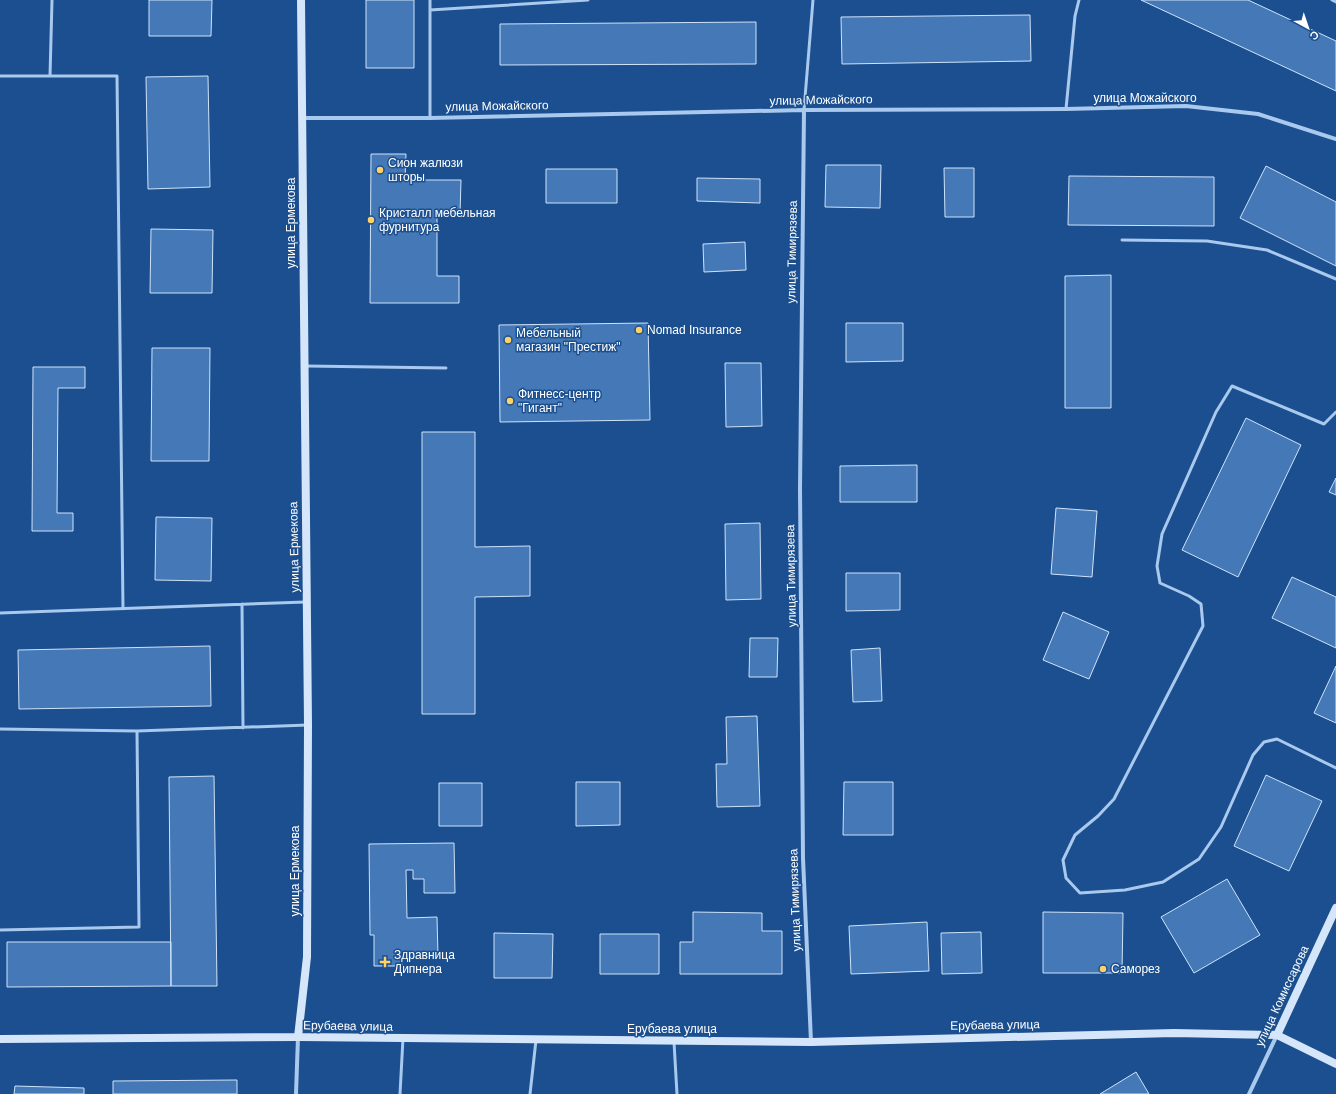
<svg xmlns="http://www.w3.org/2000/svg" width="1336" height="1094" font-family="Arial,sans-serif">
	<rect width="100%" height="100%" fill="#1b4f8f"/>
	<!-- building -->
	<path fill="#4478b7" stroke="#cfe3fa" d="M 149,0 L 212,0 L 211,36 L 149,36 Z
		M 366,0 L 414,0 L 414,68 L 366,68 Z
		M 1141,0 L 1248,0 L 1336,41 L 1336,91 Z
		M 1030,15 L 1031,61 L 842,64 L 841,17 Z
		M 756,22 L 756,64 L 500,65 L 500,24 Z
		M 208,76 L 210,187 L 148,189 L 146,77 Z
		M 371,154 L 406,154 L 405,180 L 461,180 L 460,214 L 437,214 L 437,276 L 459,276 L 459,303 L 370,303 Z
		M 826,165 L 881,165 L 880,208 L 825,207 Z
		M 1266,166 L 1336,202 L 1336,266 L 1240,218 Z
		M 944,168 L 974,168 L 974,217 L 945,217 Z
		M 546,169 L 617,169 L 617,203 L 546,203 Z
		M 1069,176 L 1214,177 L 1214,226 L 1068,225 Z
		M 697,178 L 760,179 L 760,203 L 697,201 Z
		M 151,229 L 213,230 L 212,293 L 150,293 Z
		M 745,242 L 746,270 L 704,272 L 703,244 Z
		M 1111,275 L 1111,408 L 1065,408 L 1065,276 Z
		M 648,323 L 650,420 L 500,422 L 499,325 Z
		M 846,323 L 903,323 L 903,361 L 846,362 Z
		M 152,348 L 210,348 L 209,461 L 151,461 Z
		M 725,363 L 761,363 L 762,426 L 726,427 Z
		M 33,367 L 85,367 L 85,388 L 58,388 L 57,513 L 73,513 L 73,531 L 32,531 Z
		M 1246,418 L 1301,445 L 1238,577 L 1182,550 Z
		M 422,432 L 475,432 L 475,547 L 530,546 L 530,596 L 475,597 L 475,714 L 422,714 Z
		M 917,465 L 917,502 L 840,502 L 840,466 Z
		M 1336,478 L 1336,495 L 1329,492 Z
		M 1056,508 L 1097,511 L 1092,577 L 1051,574 Z
		M 156,517 L 212,518 L 211,581 L 155,580 Z
		M 760,523 L 761,599 L 726,600 L 725,524 Z
		M 846,573 L 900,573 L 900,610 L 846,611 Z
		M 1292,577 L 1336,597 L 1336,648 L 1272,618 Z
		M 1063,612 L 1109,632 L 1089,679 L 1043,660 Z
		M 750,638 L 778,638 L 777,677 L 749,677 Z
		M 210,646 L 211,706 L 19,709 L 18,650 Z
		M 880,648 L 882,701 L 853,702 L 851,650 Z
		M 1336,666 L 1336,723 L 1314,713 Z
		M 757,716 L 760,806 L 717,807 L 716,764 L 727,764 L 726,717 Z
		M 1266,775 L 1322,801 L 1289,871 L 1234,846 Z
		M 214,776 L 217,986 L 171,986 L 169,777 Z
		M 576,782 L 620,782 L 620,825 L 576,826 Z
		M 844,782 L 893,782 L 893,835 L 843,835 Z
		M 439,783 L 482,783 L 482,826 L 439,826 Z
		M 454,843 L 455,893 L 424,893 L 424,879 L 413,879 L 413,870 L 406,870 L 407,918 L 437,917 L 438,956 L 402,957 L 402,966 L 374,966 L 374,935 L 370,935 L 369,844 Z
		M 1227,879 L 1260,935 L 1194,973 L 1161,917 Z
		M 693,912 L 762,913 L 762,931 L 782,931 L 782,974 L 680,974 L 680,942 L 693,942 Z
		M 1043,912 L 1123,913 L 1122,973 L 1043,973 Z
		M 927,922 L 929,971 L 851,974 L 849,926 Z
		M 981,932 L 982,973 L 942,974 L 941,933 Z
		M 494,933 L 553,934 L 552,978 L 494,978 Z
		M 600,934 L 659,934 L 659,974 L 600,974 Z
		M 7,942 L 171,942 L 171,986 L 7,987 Z
		M 1136,1072 L 1149,1094 L 1100,1094 Z
		M 237,1080 L 237,1094 L 113,1094 L 113,1081 Z
		M 15,1086 L 84,1088 L 84,1094 L 14,1094 Z"/>
	<g fill="none" stroke-linecap="round" stroke-linejoin="round">
		<!-- lane -->
		<path stroke="#a9c9ee" stroke-width="3" d="M 430,0 L 430,10
			M 1332,0 L 1336,2
			M 0,76 L 117,76 L 123,609
			M 50,76 L 52,0
			M 1066,109 L 1075,16 L 1079,0
			M 804,110 L 813,0
			M 430,118 L 430,10 L 588,0
			M 1122,240 L 1207,241 L 1267,250 L 1336,279
			M 306,366 L 446,368
			M 1336,412 L 1324,424 L 1232,386 L 1216,412 L 1162,534 L 1157,566 L 1160,583 L 1189,596 L 1201,604 L 1203,626 L 1114,799 L 1098,816 L 1075,835 L 1063,860 L 1066,878 L 1080,893 L 1125,890 L 1163,882 L 1199,859 L 1221,827 L 1253,755 L 1264,742 L 1277,739 L 1336,768
			M 242,604 L 243,728
			M 0,613 L 306,602
			M 0,729 L 137,731 L 308,725
			M 0,930 L 139,927 L 137,731
			M 674,1042 L 677,1094
			M 400,1094 L 403,1038
			M 530,1094 L 536,1040"/>
		<!-- street -->
		<path stroke="#a9c9ee" stroke-width="4" d="M 804,110 L 800,489 L 803,858 L 811,1042
			M 302,118 L 430,118 L 804,110 L 1066,109 L 1186,106 L 1258,114 L 1336,139
			M 296,1094 L 298,1037
			M 1249,1094 L 1277,1035"/>
		<!-- secondary -->
		<path stroke="#d6e6fa" stroke-width="8" d="M 1277,1035 L 1336,908
			M 298,1037 L 307,957 L 308,725 L 301,0
			M 0,1039 L 298,1037 L 811,1042 L 1174,1033 L 1277,1035 L 1336,1064"/>
	</g>
	<!-- markers -->
	<g fill="#ffd166" stroke="#1b4f8f" stroke-width="1.5">
		<circle cx="380" cy="170" r="4"/>
		<circle cx="371" cy="220" r="4"/>
		<circle cx="639" cy="330" r="4"/>
		<circle cx="508" cy="340" r="4"/>
		<circle cx="510" cy="401" r="4"/>
		<path d="M383 956h4v4h4v4h-4v4h-4v-4h-4v-4h4z"/>
		<circle cx="1103" cy="969" r="4"/>
	</g>
	<g text-anchor="middle" stroke-width="3" stroke-linejoin="round" paint-order="stroke">
		<!-- street labels -->
		<g font-size="12" fill="#fff" stroke="#1b4f8f">
			<text x="1145" y="102">улица Можайского</text>
			<text transform="translate(821 100) rotate(-1)" y="4">улица Можайского</text>
			<text transform="translate(497 106) rotate(-1)" y="4">улица Можайского</text>
			<text transform="translate(291 223) rotate(-90)" y="4">улица Ермекова</text>
			<text transform="translate(792 252) rotate(-89)" y="4">улица Тимирязева</text>
			<text transform="translate(294 547) rotate(-91)" y="4">улица Ермекова</text>
			<text transform="translate(791 576) rotate(-91)" y="4">улица Тимирязева</text>
			<text transform="translate(295 871) rotate(-90)" y="4">улица Ермекова</text>
			<text transform="translate(795 900) rotate(-92)" y="4">улица Тимирязева</text>
			<text transform="translate(1282 996) rotate(-65)" y="4">улица Комиссарова</text>
			<text transform="translate(995 1025) rotate(-1)" y="4">Ерубаева улица</text>
			<text transform="translate(348 1026) rotate(1)" y="4">Ерубаева улица</text>
			<text x="672" y="1033">Ерубаева улица</text>
		</g>
		<!-- poi labels -->
		<g font-size="12" fill="#fff" stroke="#1b4f8f" text-anchor="start">
			<text x="388" y="167">Сион жалюзи<tspan x="388" dy="14">шторы</tspan></text>
			<text x="379" y="217">Кристалл мебельная<tspan x="379" dy="14">фурнитура</tspan></text>
			<text x="647" y="334">Nomad Insurance</text>
			<text x="516" y="337">Мебельный<tspan x="516" dy="14">магазин "Престиж"</tspan></text>
			<text x="518" y="398">Фитнесс-центр<tspan x="518" dy="14">"Гигант"</tspan></text>
			<text x="394" y="959">Здравница<tspan x="394" dy="14">Дипнера</tspan></text>
			<text x="1111" y="973">Саморез</text>
		</g>
	</g>
	<!-- north arrow -->
	<g transform="translate(1308 28) rotate(140)" stroke="#1b4f8f" stroke-width="3" paint-order="stroke">
	<path d="M0-3L7 15L0 10L-7 15Z" fill="#ffffff"/>
	<text y="-6" font-size="11" font-weight="bold" text-anchor="middle" fill="#ffffff">С</text>
	</g>
</svg>
